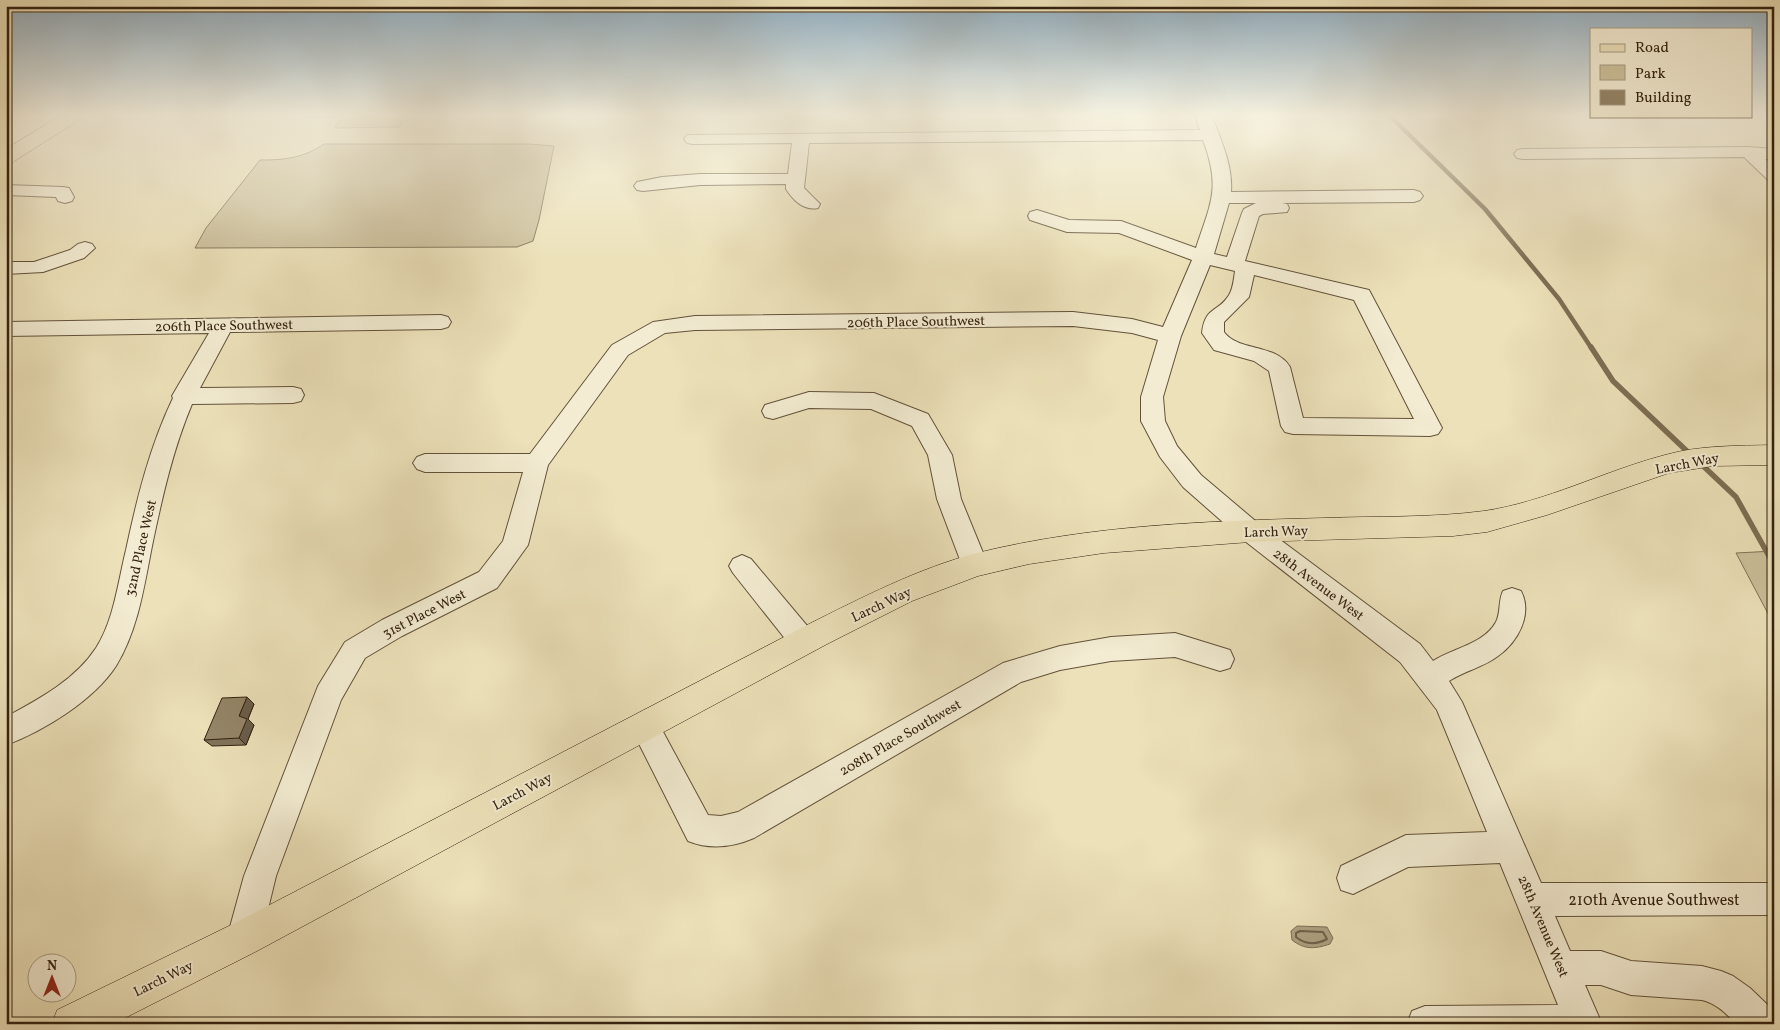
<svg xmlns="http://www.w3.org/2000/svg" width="1780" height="1030" font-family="Vollkorn,serif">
	<rect width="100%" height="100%" fill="#ece1b9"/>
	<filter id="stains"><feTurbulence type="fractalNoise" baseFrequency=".004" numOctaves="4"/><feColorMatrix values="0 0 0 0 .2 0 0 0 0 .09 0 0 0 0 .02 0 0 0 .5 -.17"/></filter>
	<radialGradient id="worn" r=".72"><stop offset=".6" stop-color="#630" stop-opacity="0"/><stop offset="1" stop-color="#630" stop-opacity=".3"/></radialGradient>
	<!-- green -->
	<path fill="#cdc19c" stroke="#807256" d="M 342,116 L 394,116 L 402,122 L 399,127 L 335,128 Z
		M 324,144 L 528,144 L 554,146 L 539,220 L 533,241 L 517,247 L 195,248 L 206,228 L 260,160 C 286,160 303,158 324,144 Z
		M 1774,551 L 1774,625 L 1736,553 Z"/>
	<!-- water -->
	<path fill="#ada080" stroke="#7d6e53" d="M 1297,926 L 1327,927 L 1333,938 L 1330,944 C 1315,949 1305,950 1292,940 L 1291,931 Z"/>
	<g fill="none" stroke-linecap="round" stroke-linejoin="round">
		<!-- shore -->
		<path stroke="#706148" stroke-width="2" d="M 1300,931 L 1323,932 L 1327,939 C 1316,945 1306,945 1296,937 L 1296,933 Z"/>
		<!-- stream-far1 -->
		<path stroke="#7d6e53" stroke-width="4.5" d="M 1390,116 L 1485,209 L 1559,299 L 1592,349"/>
		<!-- stream -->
		<path stroke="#7d6e53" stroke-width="5.5" d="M 1591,347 L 1613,381 L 1691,455
			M 1700,463 L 1736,497 L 1774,565"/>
		<defs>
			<path id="minor" d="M 1195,116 L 1212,116 C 1221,141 1233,165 1231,192 L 1414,190 L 1420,192 L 1423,196 L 1420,200 L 1414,202 L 1282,203 L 1287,204 L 1289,208 L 1287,212 L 1263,214 L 1259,216 L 1245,261 L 1369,290 L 1442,428 L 1438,434 L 1430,436 L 1293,434 L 1285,432 L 1281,426 L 1269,371 L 1254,361 L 1214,350 L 1202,333 C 1205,306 1218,313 1229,295 C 1233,289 1234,278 1235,271 L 1210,265 L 1181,336 L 1163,397 L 1165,421 L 1177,446 L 1201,475 L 1259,524 L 1420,644 L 1433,661 C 1453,648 1484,644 1496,622 C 1501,612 1498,601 1503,591 L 1512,588 L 1521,591 C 1533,614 1518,642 1498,656 C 1484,667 1464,671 1449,681 L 1462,702 L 1541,883 L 1774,883 L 1774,915 L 1555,916 L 1570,951 L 1601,951 L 1631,961 L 1702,966 L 1721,971 L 1733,976 L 1750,988 L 1774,1011 L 1774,1024 L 1736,1024 C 1726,1013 1717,1004 1702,1000 L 1631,995 L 1601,985 L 1585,985 L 1602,1024 L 1407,1024 L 1412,1011 L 1425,1006 L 1558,1005 L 1500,863 L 1408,867 L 1353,894 L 1341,890 L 1337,878 L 1341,866 L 1406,835 L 1487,832 L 1437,710 L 1400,662 L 1241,538 L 1183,487 L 1160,457 L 1141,421 L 1141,397 L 1158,340 L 1132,333 L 1073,326 L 695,330 L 665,333 L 628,355 L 548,465 L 528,545 L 497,588 L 402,636 L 365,658 L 341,700 L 276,876 L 261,938 L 256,950 L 244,955 L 232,950 L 227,938 L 244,876 L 318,686 L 345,642 L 382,620 L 479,572 L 503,541 L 523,472 L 425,472 L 417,469 L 413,463 L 417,457 L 425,454 L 530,454 L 612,345 L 653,322 L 695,316 L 1073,312 L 1132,319 L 1163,327 L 1192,260 L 1119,233 L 1067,232 L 1030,220 L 1028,216 L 1030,212 L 1037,210 L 1069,220 L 1121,221 L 1196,248 C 1211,202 1221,188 1203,140 L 809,143 L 804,188 L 820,204 L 818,208 C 804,211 793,200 786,189 L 786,184 L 700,185 L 643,191 L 637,190 L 634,186 L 637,182 L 662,177 L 700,174 L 788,174 L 792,143 L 693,144 L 687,143 L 684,139 L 687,135 L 1200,130 ZM 1229,203 L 1256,203 L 1244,209 L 1242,213 L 1227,257 L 1214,254 ZM 1254,275 L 1354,300 L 1414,419 L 1303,418 L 1290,367 C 1275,343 1239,352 1224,332 L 1224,322 L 1249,297 Z
				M 1748,147 L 1774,149 L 1774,159 L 1765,159 L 1774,166 L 1774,181 L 1768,180 L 1744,157 L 1523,159 L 1517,158 L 1514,154 L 1517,150 L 1523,149 Z
				M 6,185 L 63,187 L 69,188 L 74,197 L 72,201 L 65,203 L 58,201 L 56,197 L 6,195 Z
				M 85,242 L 92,244 L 95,248 L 84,258 L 43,272 L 6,274 L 6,262 L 34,262 L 70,250 L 78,244 Z
				M 441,315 L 448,317 L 451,322 L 448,327 L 441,329 L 230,332 L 200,388 L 293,387 L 301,389 L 304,395 L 301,401 L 293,403 L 192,404 C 173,449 162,498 152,546 C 144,587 138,630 116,666 C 94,700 44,731 6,745 L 6,717 C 39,699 75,680 96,648 C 114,620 118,582 126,550 C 137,498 150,446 173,398 L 172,396 L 209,333 L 6,336 L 6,322 Z
				M 809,392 L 874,393 L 928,414 L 952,455 L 961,499 L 988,565 L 984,572 L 975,576 L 966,572 L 962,565 L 937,499 L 928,455 L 912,426 L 871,409 L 809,408 L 773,419 L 765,417 L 762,411 L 765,405 Z
				M 742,555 L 751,559 L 814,634 L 818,642 L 814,650 L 804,654 L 794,650 L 733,573 L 729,566 L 733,559 Z
				M 1175,633 L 1230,650 L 1234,659 L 1230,668 L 1220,671 L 1175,657 L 1111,661 L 1060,670 L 1021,682 L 754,838 C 733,847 710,850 688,841 L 630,726 L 635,717 L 645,713 L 655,717 L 708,815 L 721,816 L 738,812 L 1003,663 L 1060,646 L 1111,637 Z"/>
			<path id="major" d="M 60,116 L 82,116 L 79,120 L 13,162 L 6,164 L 6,149 Z
				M 1774,445 L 1774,465 L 1713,466 L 1669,473 L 1547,515 L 1487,532 L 1453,536 L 1250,542 L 1104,553 L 1029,564 L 978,576 L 912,601 L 829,643 L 257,951 L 113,1024 L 52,1024 L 57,1010 L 231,925 L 807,625 C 861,598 919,568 977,553 C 1090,525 1209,521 1324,518 C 1377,516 1431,518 1484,511 C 1546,502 1604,471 1665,455 C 1700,445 1737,446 1774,445 Z"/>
		</defs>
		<!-- minor casing -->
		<use href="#minor" stroke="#62523a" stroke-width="2"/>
		<!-- major casing -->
		<use href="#major" stroke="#342210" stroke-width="1"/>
		<!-- minor -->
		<use href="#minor" fill="#f3ecd2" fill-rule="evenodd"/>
		<!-- major -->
		<use href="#major" fill="#ece1b9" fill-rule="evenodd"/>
	</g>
	<!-- wall -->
	<path fill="#7f7259" stroke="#342210" d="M 305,116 L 340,116 L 305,117 Z
		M 247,697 L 254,704 L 248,719 L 254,725 L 246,745 L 212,746 L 204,740 Z"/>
	<!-- shaded-wall -->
	<path fill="#685d49" stroke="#342210" d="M 247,697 L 254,704 L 248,719 L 254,725 L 246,745 L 239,738 L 239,716 Z"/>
	<!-- building -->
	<path fill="#948568" stroke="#342210" d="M 247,697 L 239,716 L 247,719 L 239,738 L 204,740 L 222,698 Z"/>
	<!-- sky -->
	<linearGradient id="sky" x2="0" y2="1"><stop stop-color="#90acbe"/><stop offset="0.44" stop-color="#f6f2e0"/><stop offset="1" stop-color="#f6f2e0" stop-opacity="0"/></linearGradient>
	<rect width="1780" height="261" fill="url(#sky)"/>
	<g text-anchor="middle" stroke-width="4" stroke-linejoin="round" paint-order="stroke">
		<!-- street labels -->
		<g font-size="14" fill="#342210" stroke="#f3ecd2">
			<text transform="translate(916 321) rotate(-1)" y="5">206th Place Southwest</text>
			<text transform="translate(224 325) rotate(-1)" y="5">206th Place Southwest</text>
			<text transform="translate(1687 463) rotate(-11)" y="5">Larch Way</text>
			<text transform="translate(1276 531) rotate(-2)" y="5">Larch Way</text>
			<text transform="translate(140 548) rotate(-77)" y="5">32nd Place West</text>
			<text transform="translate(1319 584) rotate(37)" y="5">28th Avenue West</text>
			<text transform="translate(881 604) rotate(-25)" y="5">Larch Way</text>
			<text transform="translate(424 613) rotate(-27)" y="5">31st Place West</text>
			<text transform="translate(900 737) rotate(-30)" y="5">208th Place Southwest</text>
			<text transform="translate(522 791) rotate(-28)" y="5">Larch Way</text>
			<text transform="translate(1544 926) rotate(67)" y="5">28th Avenue West</text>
			<text transform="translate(163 978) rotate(-26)" y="5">Larch Way</text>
		</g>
		<!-- near-street labels -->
		<g font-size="16" fill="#342210" stroke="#f3ecd2">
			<text x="1654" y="905">210th Avenue Southwest</text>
		</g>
	</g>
	<!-- margin -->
	<rect width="1780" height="1030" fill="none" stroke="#ece1b9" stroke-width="25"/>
	<rect x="8" y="8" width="1765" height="1015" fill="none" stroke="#342210" stroke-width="2.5"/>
	<rect x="12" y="12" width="1755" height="1005" fill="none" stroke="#342210"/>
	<!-- legend -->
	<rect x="1590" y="28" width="162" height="90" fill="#f3ecd2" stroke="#a79b84"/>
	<rect x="1600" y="44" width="25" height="8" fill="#ece1b9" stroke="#a79b84"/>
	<text x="1635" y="52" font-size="15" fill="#342210">Road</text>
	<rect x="1600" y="65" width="25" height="15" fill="#cdc19c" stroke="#a79b84"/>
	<text x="1635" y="78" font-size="15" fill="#342210">Park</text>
	<rect x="1600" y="90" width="25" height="15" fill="#948568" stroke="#a79b84"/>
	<text x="1635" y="102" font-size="15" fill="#342210">Building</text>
	<!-- north arrow -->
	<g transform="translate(52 978)"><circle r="24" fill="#f3ecd2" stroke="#a79b84"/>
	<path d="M0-4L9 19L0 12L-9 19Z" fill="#8f2418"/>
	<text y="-8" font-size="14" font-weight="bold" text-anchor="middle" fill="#342210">N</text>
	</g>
	<rect width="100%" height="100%" filter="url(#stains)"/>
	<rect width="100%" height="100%" fill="url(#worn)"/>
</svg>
